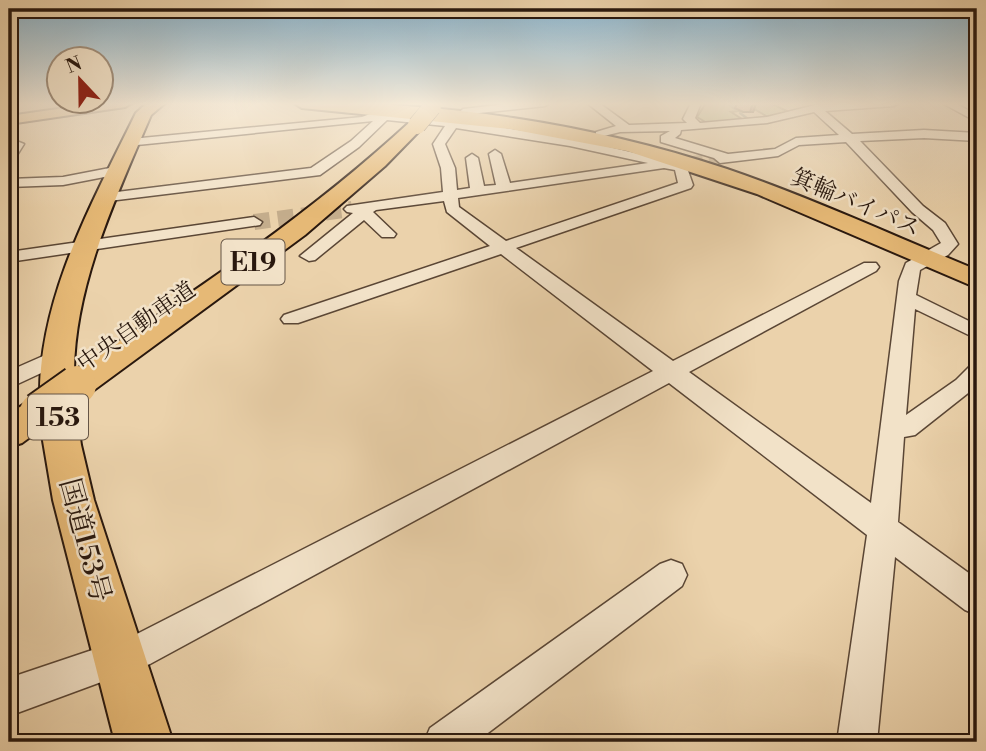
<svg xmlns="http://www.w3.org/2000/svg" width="986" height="751" font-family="'Libre Bodoni','Noto Serif JP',serif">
	<rect width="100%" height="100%" fill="#ebd2ab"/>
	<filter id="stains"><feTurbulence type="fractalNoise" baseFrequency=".00286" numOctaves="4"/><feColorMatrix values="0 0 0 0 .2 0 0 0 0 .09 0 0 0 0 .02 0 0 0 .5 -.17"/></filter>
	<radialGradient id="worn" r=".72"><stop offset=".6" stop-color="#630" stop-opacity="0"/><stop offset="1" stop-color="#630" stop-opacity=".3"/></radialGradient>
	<!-- green -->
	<path fill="#b9bb88" stroke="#716a4b" stroke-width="2" d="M 706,103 L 770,103 L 789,112 L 768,117 L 754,109 L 731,112 L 742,119 L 707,123 L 697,117 Z"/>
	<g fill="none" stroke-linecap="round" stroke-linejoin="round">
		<!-- stream -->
		<path stroke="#6c776c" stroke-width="2.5" d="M 727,103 L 735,109
			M 740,113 L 748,119"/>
		<!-- minor-tunnel-far1 -->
		<path stroke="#c4ad8c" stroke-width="12" stroke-dasharray="12 6" stroke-linecap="butt" d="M 673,164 L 720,159"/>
		<!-- minor-tunnel -->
		<path stroke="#c4ad8c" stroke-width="16" stroke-dasharray="16 8" stroke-linecap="butt" d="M 254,222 L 352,209"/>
		<defs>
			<path id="minor" d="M 515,103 L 550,103 L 545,106 L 470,114 L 460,121 L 570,138 L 686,165 L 693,185 L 691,188 L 516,248 L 673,361 L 864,263 L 876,263 L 879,267 L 876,271 L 689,372 L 871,503 L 899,281 L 906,263 L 941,243 L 933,230 L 912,212 L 846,142 L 799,145 L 778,156 L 720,163 L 714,158 L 661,142 L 661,136 L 670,131 L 620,132 L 596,138 L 596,132 L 616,126 L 587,103 L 599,103 L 629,125 L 687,123 L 683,119 L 691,103 L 701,103 L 695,118 L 700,123 L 767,117 L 815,105 L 899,103 L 894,106 L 825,111 L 852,134 L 924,130 L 977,133 L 977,141 L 924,138 L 860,141 L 923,206 L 945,223 L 958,244 L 948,255 L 920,270 L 916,295 L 977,325 L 977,339 L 915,309 L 906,415 L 956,380 L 969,367 L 977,364 L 977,386 L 915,435 L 904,437 L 898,522 L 977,579 L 977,615 L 965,610 L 895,557 L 877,742 L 837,742 L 867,535 L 669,383 L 150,664 L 9,716 L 9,678 L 131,637 L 653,371 L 501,254 L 298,323 L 284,323 L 281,319 L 284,315 L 490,246 L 447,212 L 444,201 L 376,210 L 373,212 L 396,234 L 394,237 L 382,237 L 364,220 L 315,260 L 309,261 L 300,256 L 353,213 L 347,212 L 344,209 L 347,206 L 443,192 L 441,168 L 433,144 L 445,126 L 387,120 L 359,147 L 320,175 L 109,201 L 102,197 L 109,193 L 311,168 L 351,141 L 373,121 L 127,146 L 127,140 L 131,139 L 362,117 L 383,109 L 388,113 L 450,120 L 463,109 ZM 814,112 L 839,135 L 796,138 L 775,149 L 728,154 L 675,138 L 680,134 L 681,130 L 767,123 ZM 456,128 L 570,146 L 648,163 L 510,183 L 501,154 L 495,150 L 489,154 L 496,185 L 484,186 L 478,158 L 472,154 L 466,158 L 470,188 L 457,190 L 455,168 L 445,144 ZM 664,168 L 675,170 L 678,183 L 506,241 L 459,207 L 458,198 Z
				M 942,103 L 955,103 L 977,115 L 977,122 Z
				M 9,138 L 24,144 L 14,160 L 9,161 Z
				M 120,166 L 125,167 L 125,173 L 63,185 L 9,187 L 9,179 L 63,177 Z
				M 254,217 L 262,222 L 260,225 L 9,262 L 9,252 Z
				M 59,349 L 67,351 L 70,356 L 67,361 L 9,388 L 9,371 Z
				M 671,560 L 682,564 L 687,575 L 682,586 L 476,742 L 424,742 L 430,728 L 660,564 Z"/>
			<path id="major" d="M 99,103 L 131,103 L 125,107 L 9,124 L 9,116 Z"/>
			<path id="highway" d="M 147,103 L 165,103 L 151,115 C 117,195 75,283 74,371 C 191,294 307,217 411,121 L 423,121 L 425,125 L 385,166 L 305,235 L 90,393 L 74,396 L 81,445 L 94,500 L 173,742 L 115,742 L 53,500 L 41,429 L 22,443 L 9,447 L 9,414 L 26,403 L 40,399 C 38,298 93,201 136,113 Z
				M 294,103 C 436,100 593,124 727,169 C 812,198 894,236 977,270 L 977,288 L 757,194 L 627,151 L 510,129 L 302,108 Z"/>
		</defs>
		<!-- minor casing -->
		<use href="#minor" stroke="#5a4635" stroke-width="3"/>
		<!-- major casing -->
		<use href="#major" stroke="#29180e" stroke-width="4"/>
		<!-- highway casing -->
		<use href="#highway" stroke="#29180e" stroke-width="4"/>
		<!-- minor -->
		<use href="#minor" fill="#f2e2c8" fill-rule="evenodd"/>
		<!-- major -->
		<use href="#major" fill="#e6b976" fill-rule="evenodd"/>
		<!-- highway -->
		<use href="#highway" fill="#e6b976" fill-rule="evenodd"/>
		<defs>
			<path id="highway-bridge-far2" d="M 417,125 L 432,107"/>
			<path id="highway-bridge-far1" d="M 75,387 L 78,385"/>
			<path id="highway-bridge" d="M 39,412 L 77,385"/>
		</defs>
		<!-- highway-bridge-far2 casing -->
		<use href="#highway-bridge-far2" stroke="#29180e" stroke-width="19" stroke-linecap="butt"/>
		<!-- highway-bridge-far1 casing -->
		<use href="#highway-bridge-far1" stroke="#29180e" stroke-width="33" stroke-linecap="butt"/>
		<!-- highway-bridge casing -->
		<use href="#highway-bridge" stroke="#29180e" stroke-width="42" stroke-linecap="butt"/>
		<!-- highway-bridge-far2 -->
		<use href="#highway-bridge-far2" stroke="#e6b976" stroke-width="18"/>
		<!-- highway-bridge-far1 -->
		<use href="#highway-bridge-far1" stroke="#e6b976" stroke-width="30"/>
		<!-- highway-bridge -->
		<use href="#highway-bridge" stroke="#e6b976" stroke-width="38"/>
	</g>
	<!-- wall -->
	<path fill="#bd7b68" stroke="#29180e" stroke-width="2" d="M 737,103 L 756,103 L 753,112 L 743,112 L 735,108 Z"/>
	<!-- shaded-wall -->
	<path fill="#9a6455" stroke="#29180e" stroke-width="2" d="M 753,103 L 756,103 L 753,112 L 750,112 Z"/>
	<!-- sky -->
	<linearGradient id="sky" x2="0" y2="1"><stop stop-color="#88b5d0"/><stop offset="0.5" stop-color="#f6ebd9"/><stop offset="1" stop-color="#f6ebd9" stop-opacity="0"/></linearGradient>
	<rect width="986" height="208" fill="url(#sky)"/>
	<g text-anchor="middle" stroke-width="5" stroke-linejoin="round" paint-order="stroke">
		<!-- far-street labels -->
		<g font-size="23" fill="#29180e" stroke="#f2e2c8">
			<text transform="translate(856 202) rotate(23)" y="8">箕輪バイパス</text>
			<text transform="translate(136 326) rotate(-35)" y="8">中央自動車道</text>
		</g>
		<!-- shield labels -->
		<g fill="#f2e2c8" stroke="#655546" stroke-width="2">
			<rect x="221.5" y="239.5" width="63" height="45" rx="5"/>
			<rect x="28" y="394.5" width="60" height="45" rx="5"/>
		</g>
		<g font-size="26" font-weight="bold" fill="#29180e">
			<text x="253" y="271">E19</text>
			<text x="58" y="426">153</text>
		</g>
		<!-- street labels -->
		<g font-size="28" fill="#29180e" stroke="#f2e2c8">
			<text transform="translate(86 540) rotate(75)" y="10">国道153号</text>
		</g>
	</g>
	<!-- margin -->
	<rect width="986" height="751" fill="none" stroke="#ebd2ab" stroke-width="35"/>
	<rect x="10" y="10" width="965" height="730" fill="none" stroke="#29180e" stroke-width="3.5"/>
	<rect x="18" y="18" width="951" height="716" fill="none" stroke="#29180e" stroke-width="2"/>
	<!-- north arrow -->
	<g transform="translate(80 80) rotate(338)"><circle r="33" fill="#f2e2c8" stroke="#a2917e" stroke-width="2"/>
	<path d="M0-5L12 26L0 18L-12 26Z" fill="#8f2418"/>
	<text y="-10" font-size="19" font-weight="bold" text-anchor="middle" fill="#29180e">N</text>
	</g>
	<rect width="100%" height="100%" filter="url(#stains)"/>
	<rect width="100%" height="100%" fill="url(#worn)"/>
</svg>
